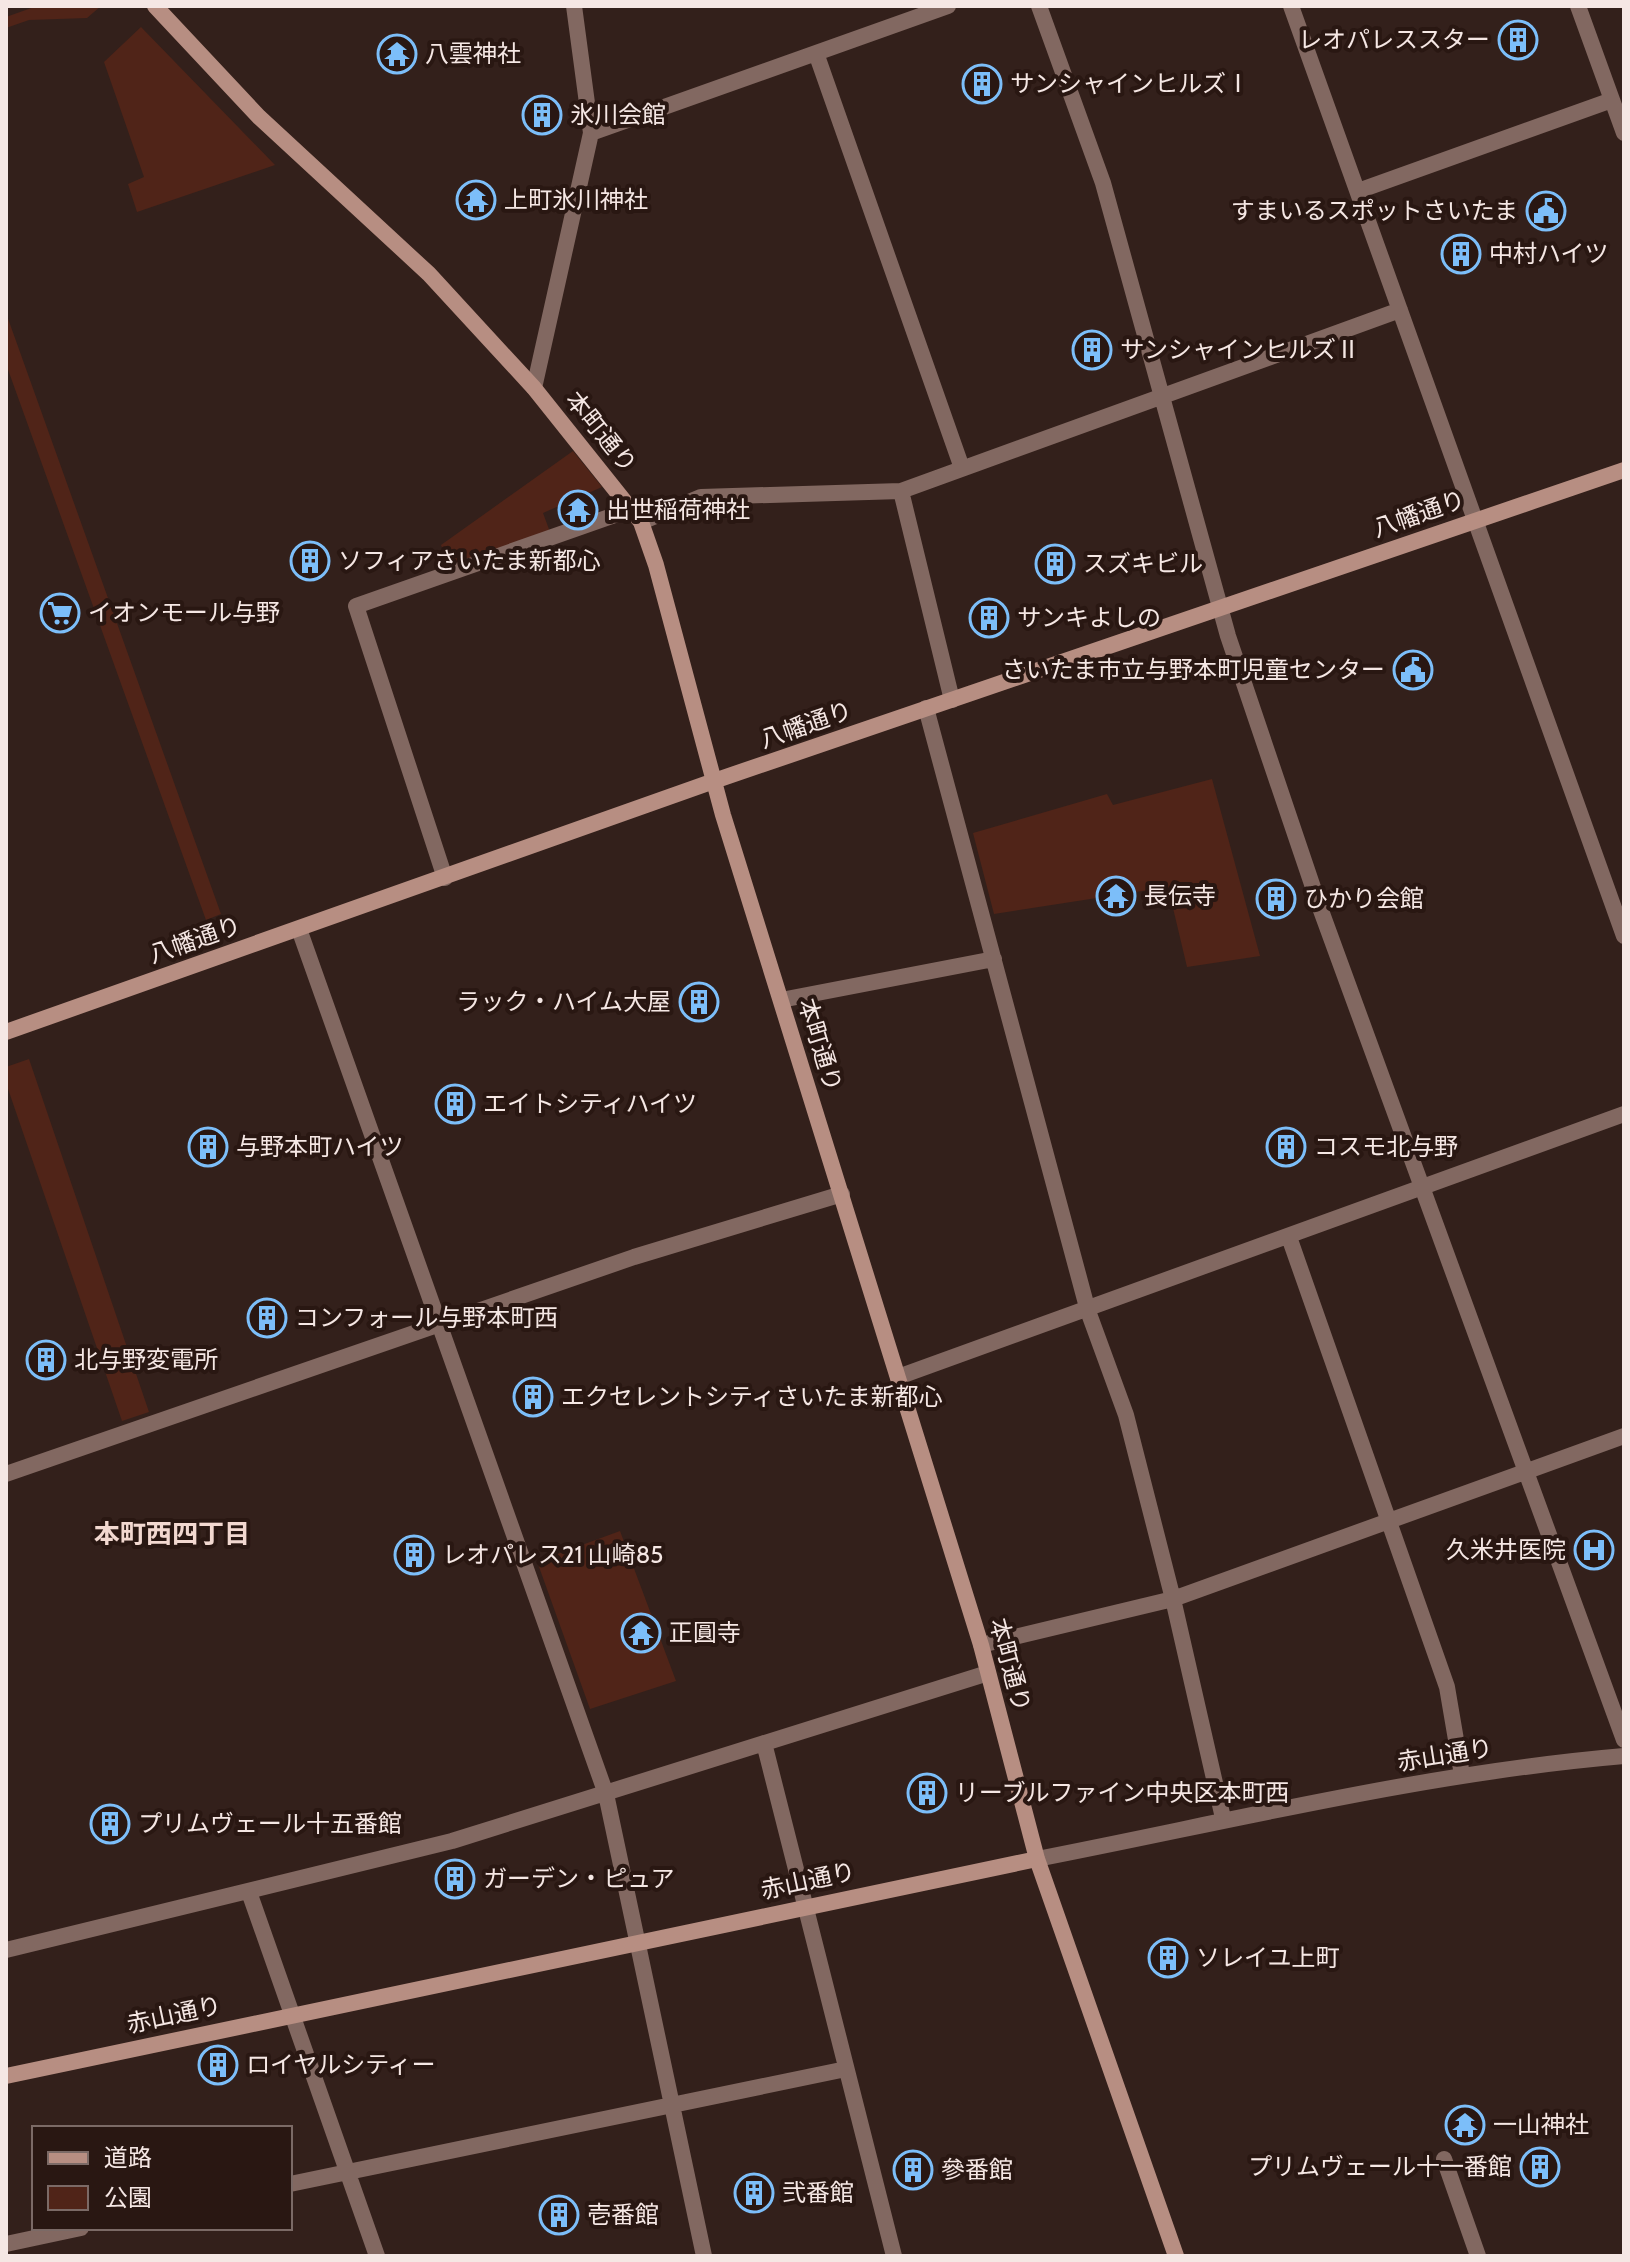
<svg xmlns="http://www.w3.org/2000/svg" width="1630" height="2262" font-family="Cabin,'Noto Sans JP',sans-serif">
	<rect width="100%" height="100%" fill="#33201b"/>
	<!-- green -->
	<path fill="#502418" d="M 37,6 L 101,6 L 87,18 L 29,20 L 6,28 L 6,17 Z
		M 141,27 L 275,165 L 137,212 L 128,184 L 144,177 L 104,62 Z
		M 6,313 L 221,914 L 206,920 L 6,364 Z
		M 573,451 L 602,487 L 543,513 L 550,532 L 450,568 L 441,545 Z
		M 1212,779 L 1260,956 L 1187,967 L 1168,887 L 994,914 L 973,833 L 1107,794 L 1113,805 Z
		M 29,1059 L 149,1412 L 122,1421 L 6,1083 L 6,1067 Z
		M 620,1531 L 676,1681 L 590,1709 L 538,1564 L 541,1560 Z"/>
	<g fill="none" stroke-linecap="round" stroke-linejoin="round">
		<!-- street -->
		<path stroke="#826861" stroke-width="16" d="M 1039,6 L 1103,183 L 1228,636 L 1319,905 L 1624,1740
			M 1291,6 L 1624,936
			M 1578,6 L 1624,133
			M 816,53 L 962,468
			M 591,133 L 948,6
			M 1358,191 L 1612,100
			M 534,388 L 591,133 L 574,6
			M 901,491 L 952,700
			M 641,522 L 701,497 L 901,491 L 1400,310
			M 926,708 L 1088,1311 L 1126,1415 L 1173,1599 L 1223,1818
			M 445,878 L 356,606 L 632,509
			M 299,929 L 606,1794 L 704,2256
			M 781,1000 L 994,959
			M 1289,1237 L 1447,1687 L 1462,1775
			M 898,1377 L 1624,1114
			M 6,1474 L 634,1257 L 842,1194
			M 981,1645 L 1173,1599 L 1624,1436
			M 764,1743 L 894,2256
			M 1037,1859 C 1232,1821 1425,1773 1624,1756
			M 249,1892 L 377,2256
			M 6,1950 L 452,1841 L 988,1673
			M 1444,2159 L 1478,2256
			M 290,2184 L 846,2069
			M 6,2244 L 81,2228"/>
		<!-- secondary -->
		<path stroke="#b78e82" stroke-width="16" d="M 155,6 L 259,117 L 429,274 L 534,388 L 641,522 L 656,565 L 723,815 L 981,1645 L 1037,1859 L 1176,2256
			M 6,1032 L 714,781 L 1624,470
			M 6,2076 L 1037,1859"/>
	</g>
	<!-- icons -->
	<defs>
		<symbol id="building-ring" viewBox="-11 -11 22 22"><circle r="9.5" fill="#291712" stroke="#7cbef9" stroke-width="1.5"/><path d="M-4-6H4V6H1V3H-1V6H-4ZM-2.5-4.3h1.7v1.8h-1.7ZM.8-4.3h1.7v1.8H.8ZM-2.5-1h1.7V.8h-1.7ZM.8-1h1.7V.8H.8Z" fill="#7cbef9"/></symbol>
		<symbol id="temple-ring" viewBox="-11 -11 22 22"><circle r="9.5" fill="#291712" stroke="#7cbef9" stroke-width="1.5"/><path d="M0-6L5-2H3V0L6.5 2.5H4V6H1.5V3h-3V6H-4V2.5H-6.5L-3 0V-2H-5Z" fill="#7cbef9"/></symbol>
		<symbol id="civic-ring" viewBox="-11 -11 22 22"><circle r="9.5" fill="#291712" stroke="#7cbef9" stroke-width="1.5"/><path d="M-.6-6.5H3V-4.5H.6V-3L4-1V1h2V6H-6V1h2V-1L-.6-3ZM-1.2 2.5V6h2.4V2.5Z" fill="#7cbef9"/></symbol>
		<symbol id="supermarket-ring" viewBox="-11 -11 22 22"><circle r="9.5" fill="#291712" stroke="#7cbef9" stroke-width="1.5"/><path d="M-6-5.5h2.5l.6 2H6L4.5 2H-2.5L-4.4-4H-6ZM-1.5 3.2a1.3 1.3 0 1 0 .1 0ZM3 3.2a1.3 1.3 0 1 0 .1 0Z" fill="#7cbef9"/></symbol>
		<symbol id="hospital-ring" viewBox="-11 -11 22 22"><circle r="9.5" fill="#291712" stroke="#7cbef9" stroke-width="1.5"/><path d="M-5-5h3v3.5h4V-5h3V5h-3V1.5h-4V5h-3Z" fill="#7cbef9"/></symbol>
	</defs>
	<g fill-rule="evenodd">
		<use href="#building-ring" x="1496" y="18" width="44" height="44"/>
		<use href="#temple-ring" x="375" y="32" width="44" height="44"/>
		<use href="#building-ring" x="960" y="62" width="44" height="44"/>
		<use href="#building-ring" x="520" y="93" width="44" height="44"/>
		<use href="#temple-ring" x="454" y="178" width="44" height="44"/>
		<use href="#civic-ring" x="1524" y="189" width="44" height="44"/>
		<use href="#building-ring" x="1439" y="232" width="44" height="44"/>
		<use href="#building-ring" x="1070" y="328" width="44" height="44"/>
		<use href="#temple-ring" x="556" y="488" width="44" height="44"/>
		<use href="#building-ring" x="288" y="539" width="44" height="44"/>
		<use href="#building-ring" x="1033" y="542" width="44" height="44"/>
		<use href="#supermarket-ring" x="38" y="591" width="44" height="44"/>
		<use href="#building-ring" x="967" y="596" width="44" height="44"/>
		<use href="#civic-ring" x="1391" y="648" width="44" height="44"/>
		<use href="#temple-ring" x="1094" y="874" width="44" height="44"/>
		<use href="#building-ring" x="1254" y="877" width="44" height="44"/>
		<use href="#building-ring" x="677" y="980" width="44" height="44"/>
		<use href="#building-ring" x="433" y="1082" width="44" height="44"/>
		<use href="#building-ring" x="186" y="1125" width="44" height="44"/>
		<use href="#building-ring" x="1264" y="1125" width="44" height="44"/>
		<use href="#building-ring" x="245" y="1296" width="44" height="44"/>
		<use href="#building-ring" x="24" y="1338" width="44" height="44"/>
		<use href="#building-ring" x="511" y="1375" width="44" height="44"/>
		<use href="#hospital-ring" x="1572" y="1528" width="44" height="44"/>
		<use href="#building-ring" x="392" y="1533" width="44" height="44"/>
		<use href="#temple-ring" x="619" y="1611" width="44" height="44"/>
		<use href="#building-ring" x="905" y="1771" width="44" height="44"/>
		<use href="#building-ring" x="88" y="1802" width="44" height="44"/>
		<use href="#building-ring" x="433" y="1857" width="44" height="44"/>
		<use href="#building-ring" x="1146" y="1936" width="44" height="44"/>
		<use href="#building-ring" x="196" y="2043" width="44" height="44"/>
		<use href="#temple-ring" x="1443" y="2103" width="44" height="44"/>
		<use href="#building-ring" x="1518" y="2145" width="44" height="44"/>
		<use href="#building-ring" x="891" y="2148" width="44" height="44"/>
		<use href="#building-ring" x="732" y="2171" width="44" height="44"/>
		<use href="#building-ring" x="537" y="2193" width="44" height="44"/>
	</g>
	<g text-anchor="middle" stroke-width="8" stroke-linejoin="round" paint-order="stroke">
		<!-- poi labels -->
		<g font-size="24" fill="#f5e7e4" stroke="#291712" text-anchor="start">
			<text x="1490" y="48" text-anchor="end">レオパレススター</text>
			<text x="425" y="62">八雲神社</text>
			<text x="1010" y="92">サンシャインヒルズⅠ</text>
			<text x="570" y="123">氷川会館</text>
			<text x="504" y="208">上町氷川神社</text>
			<text x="1518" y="219" text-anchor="end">すまいるスポットさいたま</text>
			<text x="1489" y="262">中村ハイツ</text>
			<text x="1120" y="358">サンシャインヒルズⅡ</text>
			<text x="606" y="518">出世稲荷神社</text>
			<text x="338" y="569">ソフィアさいたま新都心</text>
			<text x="1083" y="572">スズキビル</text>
			<text x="88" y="621">イオンモール与野</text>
			<text x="1017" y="626">サンキよしの</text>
			<text x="1385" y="678" text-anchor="end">さいたま市立与野本町児童センター</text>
			<text x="1144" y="904">長伝寺</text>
			<text x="1304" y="907">ひかり会館</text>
			<text x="671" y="1010" text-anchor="end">ラック・ハイム大屋</text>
			<text x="483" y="1112">エイトシティハイツ</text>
			<text x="236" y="1155">与野本町ハイツ</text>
			<text x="1314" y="1155">コスモ北与野</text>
			<text x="295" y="1326">コンフォール与野本町西</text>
			<text x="74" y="1368">北与野変電所</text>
			<text x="561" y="1405">エクセレントシティさいたま新都心</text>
			<text x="1566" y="1558" text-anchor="end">久米井医院</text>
			<text x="442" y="1563">レオパレス21 山崎85</text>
			<text x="669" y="1641">正圓寺</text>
			<text x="955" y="1801">リーブルファイン中央区本町西</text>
			<text x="138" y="1832">プリムヴェール十五番館</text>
			<text x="483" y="1887">ガーデン・ピュア</text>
			<text x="1196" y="1966">ソレイユ上町</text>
			<text x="246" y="2073">ロイヤルシティー</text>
			<text x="1493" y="2133">一山神社</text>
			<text x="1512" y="2175" text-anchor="end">プリムヴェール十一番館</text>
			<text x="941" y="2178">參番館</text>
			<text x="782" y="2201">弐番館</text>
			<text x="587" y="2223">壱番館</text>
		</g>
		<!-- street labels -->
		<g font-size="24" fill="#f5e7e4" stroke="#291712">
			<text transform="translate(601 432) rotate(51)" y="8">本町通り</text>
			<text transform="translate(1419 514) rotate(-19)" y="8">八幡通り</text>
			<text transform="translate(806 725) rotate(-19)" y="8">八幡通り</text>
			<text transform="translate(195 940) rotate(-19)" y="8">八幡通り</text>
			<text transform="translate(820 1045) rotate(73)" y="8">本町通り</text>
			<text transform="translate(1010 1665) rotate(75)" y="8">本町通り</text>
			<text transform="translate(1445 1755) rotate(-9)" y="8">赤山通り</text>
			<text transform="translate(808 1881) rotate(-12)" y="8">赤山通り</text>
			<text transform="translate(174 2015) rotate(-12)" y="8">赤山通り</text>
		</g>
		<!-- neighbourhood labels -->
		<g font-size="26" font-weight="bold" fill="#f2d8d0" stroke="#291712">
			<text x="172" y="1543">本町西四丁目</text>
		</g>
	</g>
	<!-- border -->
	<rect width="1630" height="2262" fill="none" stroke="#f5e7e4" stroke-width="16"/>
	<!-- legend -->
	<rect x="32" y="2126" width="260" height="104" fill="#291712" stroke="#7b6a66" stroke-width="2"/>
	<rect x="48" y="2152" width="40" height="12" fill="#b78e82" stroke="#7b6a66" stroke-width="2"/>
	<text x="104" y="2166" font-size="24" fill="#f5e7e4">道路</text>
	<rect x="48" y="2186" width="40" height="24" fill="#502418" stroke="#7b6a66" stroke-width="2"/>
	<text x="104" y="2206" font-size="24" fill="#f5e7e4">公園</text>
</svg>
